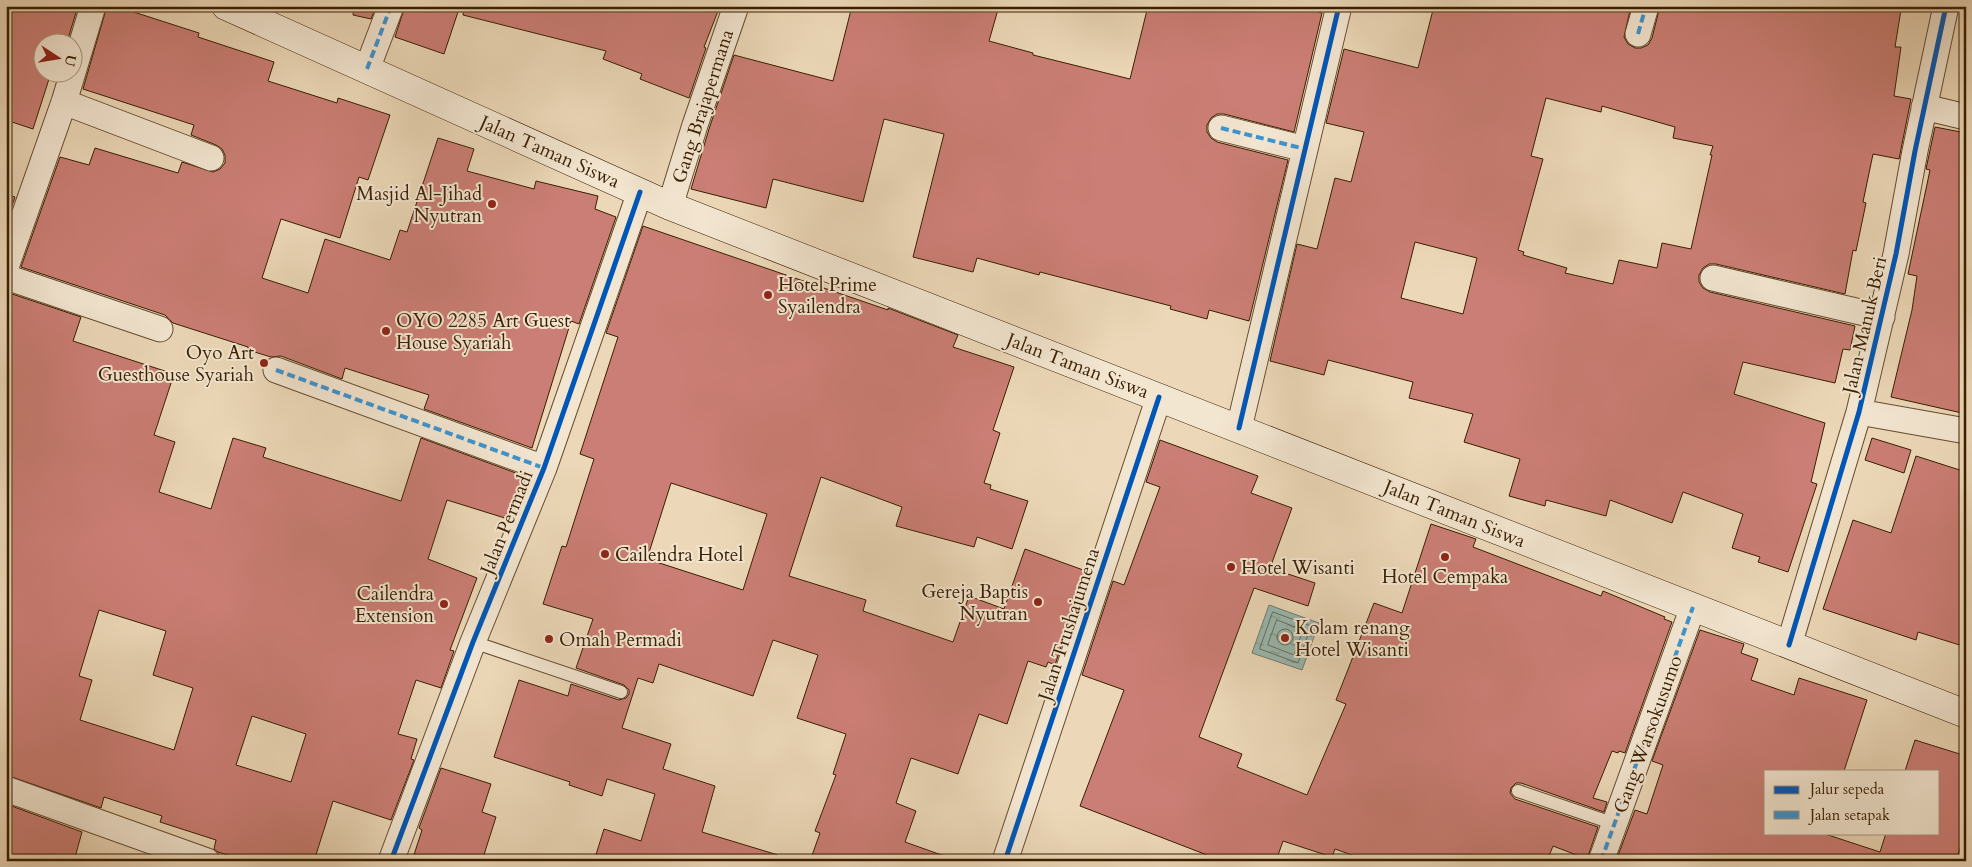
<svg xmlns="http://www.w3.org/2000/svg" width="1972" height="867" font-family="Cardo,serif">
	<defs>
		<pattern id="water-ripples" width="26" height="14" patternUnits="userSpaceOnUse" patternTransform="scale(1.25)"><rect width="26" height="14" fill="#99b9b1"/><path d="M2 4q2-2 4 0t4 0M15 11q2-2 4 0t4 0" fill="none" stroke="#7e968e"/></pattern>
	</defs>
	<rect width="100%" height="100%" fill="#ecd8b8"/>
	<filter id="stains"><feTurbulence type="fractalNoise" baseFrequency=".004" numOctaves="4"/><feColorMatrix values="0 0 0 0 .2 0 0 0 0 .09 0 0 0 0 .02 0 0 0 .5 -.17"/></filter>
	<radialGradient id="worn" r=".72"><stop offset=".6" stop-color="#630" stop-opacity="0"/><stop offset="1" stop-color="#630" stop-opacity=".3"/></radialGradient>
	<!-- water -->
	<path fill="url(#water-ripples)" stroke="#737b6b" d="M 1269,605 L 1319,623 L 1302,670 L 1252,653 Z"/>
	<g fill="none" stroke-linecap="round" stroke-linejoin="round">
		<!-- shore -->
		<path stroke="#696c59" stroke-width="1" d="M 1273,612 L 1311,626 L 1298,663 L 1260,649 Z
			M 1277,620 L 1303,630 L 1294,655 L 1268,645 Z
			M1277 637a8 8 0 1 1 16 0a8 8 0 1 1-16 0Z"/>
	</g>
	<!-- building -->
	<path fill="#cb7e75" stroke="#391e01" fill-rule="evenodd" d="M 6,6 L 78,6 L 67,42 L 42,42 L 42,72 L 58,72 L 55,81 L 49,79 L 33,129 L 6,120 Z
		M 107,6 L 115,6 L 199,33 L 198,37 L 274,62 L 268,81 L 337,103 L 338,98 L 390,115 L 368,180 L 359,177 L 340,238 L 281,219 L 262,278 L 308,293 L 325,239 L 390,260 L 400,230 L 407,232 L 438,138 L 474,149 L 467,171 L 534,189 L 536,181 L 598,196 L 595,209 L 616,217 L 579,324 L 571,321 L 532,448 L 424,409 L 429,395 L 345,368 L 342,379 L 281,356 L 271,357 L 248,350 L 248,347 L 173,323 L 165,315 L 21,267 L 60,157 L 89,165 L 95,148 L 178,173 L 182,162 L 213,172 L 220,169 L 225,163 L 225,155 L 222,149 L 216,145 L 191,135 L 194,125 L 83,89 Z
		M 354,6 L 376,6 L 371,19 L 353,15 Z
		M 405,6 L 460,6 L 444,54 L 395,37 Z
		M 464,6 L 720,6 L 704,47 L 706,48 L 689,98 L 640,79 L 642,74 L 603,59 L 606,51 L 463,15 Z
		M 852,6 L 999,6 L 989,41 L 1033,53 L 1033,55 L 1130,79 L 1148,6 L 1295,6 L 1322,13 L 1294,132 L 1224,114 L 1217,114 L 1211,118 L 1207,125 L 1207,132 L 1211,138 L 1217,142 L 1288,160 L 1249,321 L 1209,310 L 1207,319 L 1170,309 L 1171,306 L 1040,272 L 1039,275 L 977,258 L 973,272 L 913,257 L 944,134 L 884,119 L 863,202 L 773,179 L 766,208 L 691,189 L 709,129 L 734,55 L 833,81 Z
		M 1434,6 L 1631,6 L 1624,37 L 1628,44 L 1635,48 L 1641,48 L 1648,45 L 1652,38 L 1660,6 L 1874,6 L 1901,10 L 1895,47 L 1901,47 L 1894,96 L 1911,99 L 1899,159 L 1873,154 L 1863,202 L 1866,203 L 1856,251 L 1853,250 L 1845,294 L 1716,264 L 1709,264 L 1703,268 L 1699,275 L 1699,282 L 1703,288 L 1710,292 L 1855,326 L 1850,350 L 1843,349 L 1835,383 L 1743,362 L 1734,394 L 1825,423 L 1811,482 L 1817,484 L 1788,572 L 1758,562 L 1760,557 L 1732,548 L 1743,514 L 1683,492 L 1672,523 L 1610,500 L 1606,516 L 1546,500 L 1545,506 L 1509,496 L 1520,459 L 1464,442 L 1473,414 L 1409,398 L 1413,382 L 1328,360 L 1324,375 L 1270,361 L 1297,244 L 1317,249 L 1335,178 L 1351,182 L 1364,132 L 1326,123 L 1344,49 L 1418,68 ZM 1546,98 L 1601,112 L 1602,106 L 1675,127 L 1673,138 L 1713,146 L 1710,155 L 1712,155 L 1691,249 L 1662,243 L 1657,268 L 1619,260 L 1613,284 L 1565,273 L 1567,268 L 1523,255 L 1524,252 L 1518,250 L 1543,159 L 1531,156 ZM 1415,242 L 1477,258 L 1463,314 L 1401,298 Z
		M 1935,127 L 1966,133 L 1966,398 L 1962,413 L 1891,397 L 1912,310 L 1917,276 L 1908,274 L 1930,170 L 1926,169 Z
		M 6,194 L 15,197 L 6,223 Z
		M 643,226 L 888,310 L 888,308 L 958,335 L 953,347 L 1014,367 L 993,430 L 1000,433 L 984,483 L 991,485 L 990,489 L 1028,501 L 1012,549 L 977,537 L 974,547 L 896,526 L 902,507 L 821,477 L 789,576 L 866,600 L 863,611 L 953,642 L 969,596 L 1004,609 L 1025,549 L 1086,571 L 1055,665 L 1048,662 L 1046,667 L 1028,661 L 1007,724 L 979,714 L 958,774 L 911,758 L 896,803 L 916,811 L 905,842 L 950,858 L 949,861 L 810,861 L 820,833 L 815,831 L 836,775 L 833,774 L 846,734 L 797,718 L 818,655 L 773,640 L 753,696 L 659,664 L 653,683 L 638,678 L 622,728 L 671,744 L 663,769 L 715,786 L 702,832 L 778,855 L 777,861 L 594,861 L 604,829 L 641,841 L 655,794 L 607,779 L 602,796 L 569,785 L 570,782 L 494,757 L 519,680 L 568,696 L 571,684 L 619,700 L 626,698 L 629,694 L 629,690 L 624,685 L 576,668 L 593,619 L 543,604 L 562,546 L 566,547 L 594,459 L 580,454 L 618,337 L 606,333 ZM 671,483 L 767,514 L 743,590 L 647,559 Z
		M 6,292 L 81,317 L 73,341 L 174,374 L 154,435 L 175,442 L 159,492 L 211,509 L 233,438 L 266,448 L 263,457 L 401,501 L 421,438 L 524,476 L 524,479 L 508,519 L 447,500 L 428,559 L 477,578 L 450,650 L 454,651 L 441,688 L 416,680 L 398,734 L 417,739 L 411,759 L 414,760 L 391,820 L 333,801 L 314,861 L 247,861 L 218,852 L 214,849 L 216,840 L 160,822 L 162,816 L 104,797 L 101,808 L 6,775 ZM 99,610 L 166,631 L 153,675 L 193,688 L 174,750 L 80,720 L 92,680 L 79,676 ZM 252,716 L 306,734 L 291,782 L 236,765 Z
		M 1872,438 L 1911,450 L 1904,473 L 1865,460 Z
		M 1160,440 L 1258,476 L 1251,493 L 1292,508 L 1270,568 L 1315,583 L 1308,606 L 1254,588 L 1199,737 L 1242,754 L 1237,767 L 1307,795 L 1346,704 L 1336,700 L 1374,603 L 1402,613 L 1431,524 L 1476,539 L 1473,547 L 1601,596 L 1603,591 L 1665,617 L 1664,619 L 1672,622 L 1625,753 L 1619,751 L 1618,753 L 1612,751 L 1593,798 L 1607,802 L 1604,812 L 1521,783 L 1516,783 L 1511,788 L 1510,793 L 1515,799 L 1598,827 L 1587,859 L 1553,846 L 1547,861 L 1369,861 L 1335,849 L 1332,857 L 1283,841 L 1276,861 L 1205,861 L 1207,855 L 1080,806 L 1124,690 L 1082,675 L 1113,581 L 1124,585 L 1160,487 L 1146,482 Z
		M 1916,456 L 1966,472 L 1966,647 L 1918,632 L 1916,640 L 1823,609 L 1853,520 L 1891,533 Z
		M 1700,630 L 1744,644 L 1741,653 L 1758,659 L 1751,680 L 1794,695 L 1799,678 L 1867,700 L 1844,771 L 1766,771 L 1766,833 L 1822,833 L 1880,852 L 1886,833 L 1938,833 L 1938,771 L 1905,771 L 1915,740 L 1966,756 L 1966,830 L 1956,861 L 1616,861 L 1635,810 L 1647,814 L 1663,765 L 1652,761 Z
		M 441,768 L 491,784 L 482,812 L 496,817 L 482,861 L 412,861 L 422,830 L 419,828 Z
		M 6,804 L 82,832 L 74,861 L 6,861 Z"/>
	<g fill="none" stroke-linecap="round" stroke-linejoin="round">
		<defs>
			<path id="service" d="M 473,642 L 621,692
				M 1518,791 L 1615,824"/>
			<path id="minor" d="M 1638,34 L 1646,6
				M 367,69 L 391,6
				M 64,102 L 211,158
				M 1924,107 L 1966,117
				M 1221,128 L 1305,149
				M 670,206 L 695,125 L 736,6
				M 6,267 L 64,102 L 93,6
				M 6,277 L 160,329
				M 1713,278 L 1882,317
				M 276,370 L 544,468
				M 1859,412 L 1966,431
				M 1239,428 L 1339,6
				M 1789,645 L 1859,412 L 1896,254 L 1915,151 L 1946,6
				M 6,789 L 207,861
				M 391,861 L 473,642 L 544,468 L 640,192
				M 1005,861 L 1159,397
				M 1601,861 L 1693,607"/>
			<path id="secondary" d="M 226,6 L 670,206 L 1966,714"/>
		</defs>
		<!-- service casing -->
		<use href="#service" stroke="#664c2f" stroke-width="14"/>
		<!-- minor casing -->
		<use href="#minor" stroke="#664c2f" stroke-width="27"/>
		<!-- secondary casing -->
		<use href="#secondary" stroke="#391e01" stroke-width="29"/>
		<!-- service -->
		<use href="#service" stroke="#f3e6d1" stroke-width="12"/>
		<!-- minor -->
		<use href="#minor" stroke="#f3e6d1" stroke-width="25"/>
		<!-- secondary -->
		<use href="#secondary" stroke="#f3e6d1" stroke-width="28"/>
		<!-- quiet -->
		<path stroke="#3e94d0" stroke-width="4" stroke-dasharray="8 4" stroke-linecap="butt" d="M 1638,34 L 1646,6
			M 367,69 L 391,6
			M 1221,128 L 1305,149
			M 276,370 L 544,468
			M 1601,861 L 1693,607"/>
		<defs>
			<path id="cycleway" d="M 1239,428 L 1339,6
				M 1789,645 L 1859,412 L 1896,254 L 1915,151 L 1946,6
				M 391,861 L 473,642 L 544,468 L 640,192
				M 1005,861 L 1159,397"/>
		</defs>
		<!-- cycleway casing -->
		<use href="#cycleway" stroke="#f3e6d1" stroke-width="8"/>
		<!-- cycleway -->
		<use href="#cycleway" stroke="#0057b8" stroke-width="5"/>
	</g>
	<!-- markers -->
	<g fill="#8f2418" stroke="#f3e6d1" stroke-width="2">
		<circle cx="492" cy="204" r="5"/>
		<circle cx="768" cy="295" r="5"/>
		<circle cx="386" cy="331" r="5"/>
		<circle cx="264" cy="363" r="5"/>
		<circle cx="605" cy="554" r="5"/>
		<circle cx="1445" cy="557" r="5"/>
		<circle cx="1231" cy="567" r="5"/>
		<circle cx="1038" cy="602" r="5"/>
		<circle cx="444" cy="604" r="5"/>
		<circle cx="1285" cy="638" r="5"/>
		<circle cx="549" cy="639" r="5"/>
	</g>
	<g text-anchor="middle" stroke-width="4" stroke-linejoin="round" paint-order="stroke">
		<!-- street labels -->
		<g font-size="19" fill="#391e01" stroke="#f3e6d1">
			<text transform="translate(702 106) rotate(-72)" y="7">Gang Brajapermana</text>
			<text transform="translate(550 151) rotate(24)" y="7">Jalan Taman Siswa</text>
			<text transform="translate(1864 325) rotate(-77)" y="7">Jalan Manuk Beri</text>
			<text transform="translate(1078 365) rotate(21)" y="7">Jalan Taman Siswa</text>
			<text transform="translate(1455 513) rotate(22)" y="7">Jalan Taman Siswa</text>
			<text transform="translate(506 522) rotate(-68)" y="7">Jalan Permadi</text>
			<text transform="translate(1068 624) rotate(-72)" y="7">Jalan Trushajumena</text>
			<text transform="translate(1647 734) rotate(-70)" y="7">Gang Warsokusumo</text>
		</g>
		<!-- poi labels -->
		<g font-size="19" fill="#391e01" stroke="#f3e6d1" text-anchor="start">
			<text x="482" y="200" text-anchor="end">Masjid Al-Jihad<tspan x="482" dy="22">Nyutran</tspan></text>
			<text x="778" y="291">Hotel Prime<tspan x="778" dy="22">Syailendra</tspan></text>
			<text x="396" y="327">OYO 2285 Art Guest<tspan x="396" dy="22">House Syariah</tspan></text>
			<text x="254" y="359" text-anchor="end">Oyo Art<tspan x="254" dy="22">Guesthouse Syariah</tspan></text>
			<text x="615" y="561">Cailendra Hotel</text>
			<text x="1241" y="574">Hotel Wisanti</text>
			<text x="1445" y="583" text-anchor="middle">Hotel Cempaka</text>
			<text x="1028" y="598" text-anchor="end">Gereja Baptis<tspan x="1028" dy="22">Nyutran</tspan></text>
			<text x="434" y="600" text-anchor="end">Cailendra<tspan x="434" dy="22">Extension</tspan></text>
			<text x="1295" y="634">Kolam renang<tspan x="1295" dy="22">Hotel Wisanti</tspan></text>
			<text x="559" y="646">Omah Permadi</text>
		</g>
	</g>
	<!-- margin -->
	<rect width="1972" height="867" fill="none" stroke="#ecd8b8" stroke-width="25"/>
	<rect x="8" y="8" width="1957" height="852" fill="none" stroke="#391e01" stroke-width="2.5"/>
	<rect x="12" y="12" width="1947" height="842" fill="none" stroke="#391e01"/>
	<!-- legend -->
	<rect x="1764" y="770" width="175" height="65" fill="#f3e6d1" stroke="#a9967e"/>
	<rect x="1774" y="786" width="25" height="8" fill="#0057b8" stroke="#a9967e"/>
	<text x="1810" y="794" font-size="15" fill="#391e01">Jalur sepeda</text>
	<rect x="1774" y="811" width="25" height="8" fill="#3e94d0" stroke="#a9967e"/>
	<text x="1810" y="820" font-size="15" fill="#391e01">Jalan setapak</text>
	<!-- north arrow -->
	<g transform="translate(58 58) rotate(102)"><circle r="24" fill="#f3e6d1" stroke="#a9967e"/>
	<path d="M0-4L9 19L0 12L-9 19Z" fill="#8f2418"/>
	<text y="-8" font-size="14" font-weight="bold" text-anchor="middle" fill="#391e01">U</text>
	</g>
	<rect width="100%" height="100%" filter="url(#stains)"/>
	<rect width="100%" height="100%" fill="url(#worn)"/>
</svg>
